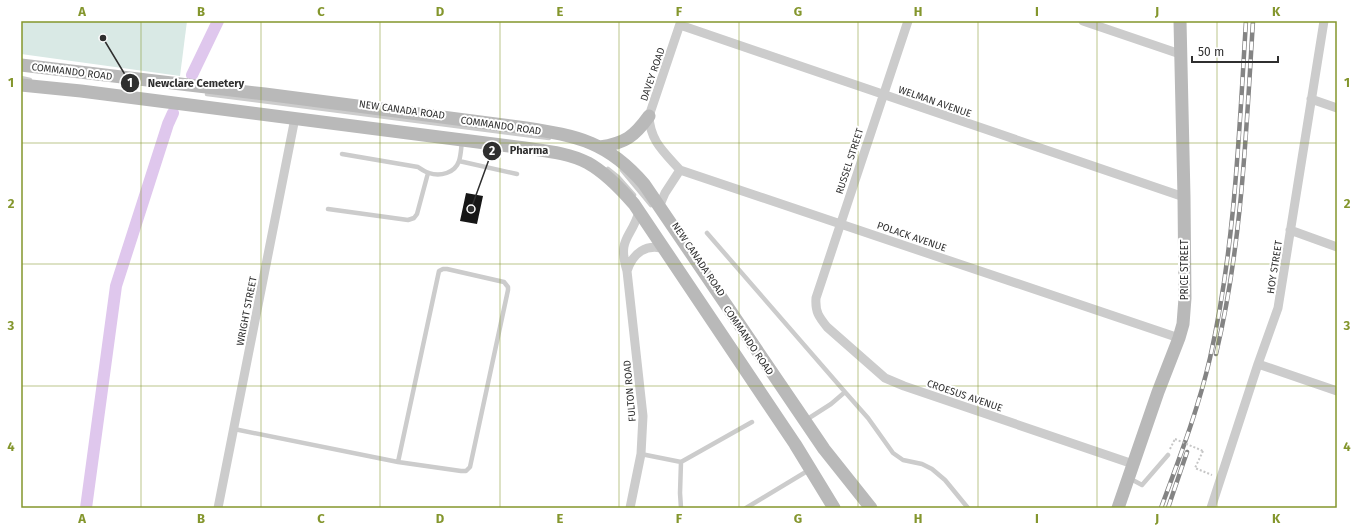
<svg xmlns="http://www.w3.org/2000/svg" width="1358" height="529" font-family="'Fira Sans',sans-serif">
	<rect width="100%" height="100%" fill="#fff"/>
	<!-- green -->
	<path fill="#d9e9e5" d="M 21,21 L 187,21 L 180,76 L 21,54 Z"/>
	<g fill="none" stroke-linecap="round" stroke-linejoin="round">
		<!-- canal -->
		<path stroke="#dfc7ed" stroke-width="12" d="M 192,75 L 218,21
			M 86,508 L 116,286 L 168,124 L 173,113"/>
	</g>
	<!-- building -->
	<path fill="#161616" d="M 466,193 L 483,196 L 477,224 L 460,221 Z"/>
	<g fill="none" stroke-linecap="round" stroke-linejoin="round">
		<!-- path -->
		<path stroke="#c6c6c6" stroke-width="2" stroke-dasharray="2 2" stroke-linecap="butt" d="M 1170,449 L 1175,439
			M 1203,451 L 1195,468 L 1212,475"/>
		<!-- lane -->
		<path stroke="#ccc" stroke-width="4.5" d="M 21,78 L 30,80
			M 207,94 L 549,138
			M 342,154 L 418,167 C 421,169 425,172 429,173 C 440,177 455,173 459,161 C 461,155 461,148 462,142
			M 459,161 L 517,174
			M 608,169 L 618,177 L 634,195
			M 622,170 L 651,205
			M 328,209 L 408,220 L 414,218 L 417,214 L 428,173
			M 707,233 L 845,392
			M 806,420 L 831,404 L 845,392 L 868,418 L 893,453 L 903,460 L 922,464 L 932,469 L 945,480 L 968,508
			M 234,429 L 398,462 L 461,471 L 466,471 L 470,467 L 508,290 L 508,287 L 504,282 L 447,269 L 443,269 L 439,271 L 398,462
			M 641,454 L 681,462 L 680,493 L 681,508
			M 681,462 L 752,422
			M 1129,478 L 1142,485 L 1168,455
			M 746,508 L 809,470"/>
		<!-- street -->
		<path stroke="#ccc" stroke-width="9" d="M 681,21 L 649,116 C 650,141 664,152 680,170 L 1179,338
			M 908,21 L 816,298 C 815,312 819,317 827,327 L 885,378 L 904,386 L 1133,464
			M 1083,21 L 1180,54
			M 680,25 L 1184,197
			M 1311,99 L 1337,108
			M 659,207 L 665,193 L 680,170
			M 1290,230 L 1337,247
			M 627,271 C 633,253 646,243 665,249
			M 1258,364 L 1337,391
			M 218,508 L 295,118
			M 630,508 L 641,454 L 643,416 L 627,271 C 617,238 631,239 639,212
			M 1211,508 L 1258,364 L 1278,308 L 1324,21"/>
		<!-- secondary -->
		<path stroke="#b9b9b9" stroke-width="13" d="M 21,65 L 265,94 L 526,128 C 578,136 608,142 644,184 L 805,421 L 824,449 L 871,508
			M 21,85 L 81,91 L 525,148 C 546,151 569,153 588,163 C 606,173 621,189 634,204 L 795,444 L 834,508
			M 600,147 C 625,143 634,137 649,116
			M 1118,508 L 1158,392 L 1179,338 L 1183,324 L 1185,298 L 1184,197 L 1180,21"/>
		<defs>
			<path id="rail" d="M 1216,354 C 1242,245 1246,133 1253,21
				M 1161,508 C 1179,459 1198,410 1210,358 C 1235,247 1239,134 1246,21
				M 1168,508 L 1187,452"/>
		</defs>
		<!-- rail casing -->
		<use href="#rail" stroke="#848484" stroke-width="4.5"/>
		<!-- rail -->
		<use href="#rail" stroke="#fff" stroke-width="3" stroke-dasharray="9" stroke-linecap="butt"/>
		<!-- path-bridge -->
		<path stroke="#c6c6c6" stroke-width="2" stroke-dasharray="2 2" stroke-linecap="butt" d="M 1175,439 L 1203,451"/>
	</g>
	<!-- grid -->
	<path fill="none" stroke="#84962d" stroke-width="1" stroke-opacity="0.55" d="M 141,21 L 141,508M 261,21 L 261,508M 380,21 L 380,508M 500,21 L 500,508M 619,21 L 619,508M 739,21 L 739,508M 858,21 L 858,508M 978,21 L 978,508M 1097,21 L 1097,508M 1217,21 L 1217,508M 21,143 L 1337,143M 21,264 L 1337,264M 21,386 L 1337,386"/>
	<g text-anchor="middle" stroke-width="4" stroke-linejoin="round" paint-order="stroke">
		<!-- street labels -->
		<g font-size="10" fill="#2f2f2f" stroke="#fff">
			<text transform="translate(72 71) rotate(7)" y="4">COMMANDO ROAD</text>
			<text transform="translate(652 74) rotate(-71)" y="4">DAVEY ROAD</text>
			<text transform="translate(935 101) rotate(19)" y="4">WELMAN AVENUE</text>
			<text transform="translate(402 109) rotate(8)" y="4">NEW CANADA ROAD</text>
			<text transform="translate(501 125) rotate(8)" y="4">COMMANDO ROAD</text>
			<text transform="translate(849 161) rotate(-72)" y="4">RUSSEL STREET</text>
			<text transform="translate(912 236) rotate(19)" y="4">POLACK AVENUE</text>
			<text transform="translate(699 259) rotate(56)" y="4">NEW CANADA ROAD</text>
			<text transform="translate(1274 267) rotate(-81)" y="4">HOY STREET</text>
			<text transform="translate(1184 270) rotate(-90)" y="4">PRICE STREET</text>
			<text transform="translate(246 311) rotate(-79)" y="4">WRIGHT STREET</text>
			<text transform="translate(749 340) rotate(56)" y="4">COMMANDO ROAD</text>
			<text transform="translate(629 391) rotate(-95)" y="4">FULTON ROAD</text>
			<text transform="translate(965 395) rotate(19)" y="4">CROESUS AVENUE</text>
		</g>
	</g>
	<!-- callouts -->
	<path fill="none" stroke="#2f2f2f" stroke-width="1.5" d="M103 38L130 83M471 209L492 151"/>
	<g fill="#2f2f2f" stroke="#fff" stroke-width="1.5">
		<circle cx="103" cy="38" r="4"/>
		<circle cx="471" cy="209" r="4"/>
		<circle cx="130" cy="83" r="10"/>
		<circle cx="492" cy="151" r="10"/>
	</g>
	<g font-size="12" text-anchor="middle" font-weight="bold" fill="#fff">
		<text x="130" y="87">1</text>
		<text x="492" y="155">2</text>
	</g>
	<g font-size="11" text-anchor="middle" font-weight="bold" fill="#2f2f2f" stroke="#fff" stroke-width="4" stroke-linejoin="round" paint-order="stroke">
		<text x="196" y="87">Newclare Cemetery</text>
		<text x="529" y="154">Pharma</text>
	</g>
	<!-- border -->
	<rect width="1358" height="529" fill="none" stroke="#ffffff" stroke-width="44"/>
	<!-- scale -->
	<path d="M1192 56v6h86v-6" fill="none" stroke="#2f2f2f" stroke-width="2"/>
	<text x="1198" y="56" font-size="12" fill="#2f2f2f" stroke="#ffffff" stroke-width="3" paint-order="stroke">50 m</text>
	<rect x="22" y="22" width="1314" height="485" fill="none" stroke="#84962d" stroke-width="1.5"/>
	<g font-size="13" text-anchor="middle" font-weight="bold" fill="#84962d">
		<text x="82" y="16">A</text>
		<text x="201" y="16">B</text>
		<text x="321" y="16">C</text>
		<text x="440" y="16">D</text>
		<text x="560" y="16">E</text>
		<text x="679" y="16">F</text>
		<text x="798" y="16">G</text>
		<text x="918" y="16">H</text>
		<text x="1037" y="16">I</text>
		<text x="1157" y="16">J</text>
		<text x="1276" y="16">K</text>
		<text x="11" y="87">1</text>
		<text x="1347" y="87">1</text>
		<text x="11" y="208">2</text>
		<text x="1347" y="208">2</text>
		<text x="11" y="330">3</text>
		<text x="1347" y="330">3</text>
		<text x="11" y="451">4</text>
		<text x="1347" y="451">4</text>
		<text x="82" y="523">A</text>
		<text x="201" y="523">B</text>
		<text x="321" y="523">C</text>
		<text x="440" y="523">D</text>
		<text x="560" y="523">E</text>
		<text x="679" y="523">F</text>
		<text x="798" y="523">G</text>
		<text x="918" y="523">H</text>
		<text x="1037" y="523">I</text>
		<text x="1157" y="523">J</text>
		<text x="1276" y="523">K</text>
	</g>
</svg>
